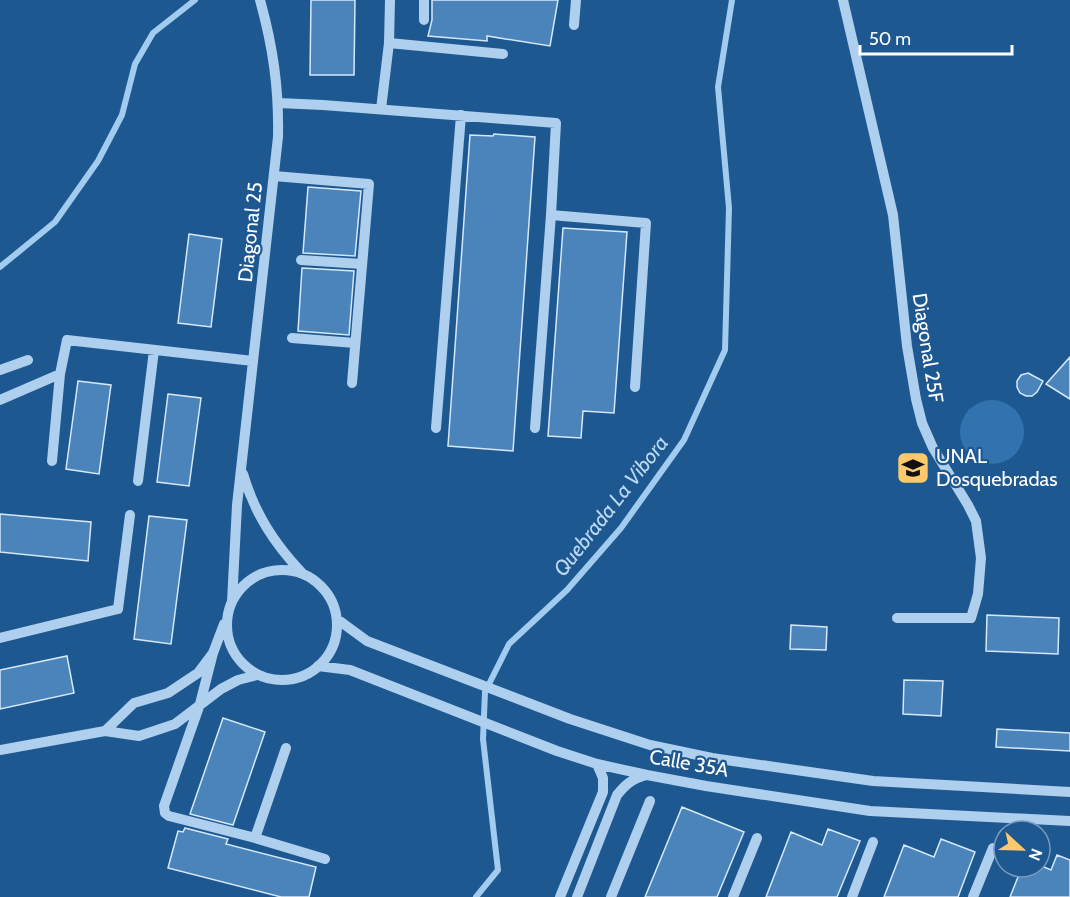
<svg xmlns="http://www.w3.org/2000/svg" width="1070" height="897" font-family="Cabin,sans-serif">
	<rect width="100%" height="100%" fill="#1e5891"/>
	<!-- green -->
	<path fill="#3172af" d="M960 432a32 32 0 1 1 64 0a32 32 0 1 1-64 0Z"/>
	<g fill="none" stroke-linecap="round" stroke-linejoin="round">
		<!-- stream -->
		<path stroke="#a1cbef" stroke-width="6" d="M 0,267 L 55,222 L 98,161 L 122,115 L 135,64 L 153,33 L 195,0
			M 476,897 L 498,870 L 483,739 L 485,692 L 509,644 L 567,590 L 621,528 L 684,440 L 725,350 L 729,208 L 718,87 L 732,0"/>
	</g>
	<!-- building -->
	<path fill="#4a84ba" stroke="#d4e8fa" stroke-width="1.5" d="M 311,0 L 355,0 L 354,75 L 310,75 Z
		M 432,0 L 558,0 L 550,46 L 487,36 L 487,41 L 428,36 L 432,20 Z
		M 494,134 L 535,137 L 513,451 L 448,446 L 470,135 L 493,136 Z
		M 308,187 L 361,191 L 355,256 L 303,253 Z
		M 563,228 L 627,232 L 614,413 L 583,411 L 581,438 L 548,436 Z
		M 189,234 L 222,239 L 211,327 L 178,323 Z
		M 302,268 L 354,271 L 349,335 L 298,331 Z
		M 1070,357 L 1070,399 L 1046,384 Z
		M 1028,373 L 1043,381 L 1037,392 L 1032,396 L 1026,396 L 1020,393 L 1017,387 L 1017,381 L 1021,375 Z
		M 78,381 L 111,385 L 99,474 L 66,469 Z
		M 168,394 L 201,398 L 189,486 L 157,482 Z
		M 0,514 L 91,522 L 88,561 L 0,552 Z
		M 149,516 L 187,520 L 171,644 L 134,639 Z
		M 987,615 L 1059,618 L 1058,654 L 986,651 Z
		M 791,625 L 827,627 L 826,650 L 790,649 Z
		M 67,656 L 74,693 L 0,709 L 0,670 Z
		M 904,680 L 943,681 L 941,716 L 903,714 Z
		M 223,718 L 265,732 L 233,825 L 190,814 Z
		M 997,729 L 1070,733 L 1070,751 L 996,747 Z
		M 682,807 L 744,832 L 717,897 L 645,897 Z
		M 185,828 L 228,839 L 226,844 L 316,867 L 309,897 L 281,897 L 168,868 L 178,831 L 183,832 Z
		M 828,829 L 860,841 L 837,897 L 766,897 L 791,832 L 822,845 Z
		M 941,839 L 975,852 L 958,897 L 884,897 L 904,845 L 934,857 Z
		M 1057,855 L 1070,860 L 1070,897 L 1010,897 L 1022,867 L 1044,867 L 1051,870 Z"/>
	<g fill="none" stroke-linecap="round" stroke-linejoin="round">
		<!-- minor -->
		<path stroke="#aecfee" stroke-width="10" d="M 843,0 L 893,215 L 907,346 L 916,399 L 922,423 L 933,448 L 968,505 L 976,521 L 981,558 L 978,594 L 971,618 L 897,618
			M 424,20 L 424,0
			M 574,25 L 576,0
			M 389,43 L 503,54
			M 278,103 L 323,105 L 556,123 L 551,215 L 535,428
			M 381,109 L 389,43 L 390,0
			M 274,176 L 369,184 L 352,383
			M 551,215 L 646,223 L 635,387
			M 301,260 L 362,264
			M 292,338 L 355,343
			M 0,370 L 28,360
			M 0,400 L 60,374
			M 436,428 L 461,115
			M 52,461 L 60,374 L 67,340 L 253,361
			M 243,474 C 255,514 274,543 302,573
			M 138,481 L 154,350
			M227 625a55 55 0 1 1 110 0a55 55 0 1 1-110 0Z
			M 232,602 L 237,505 L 278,137 C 279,88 273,47 260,0
			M 337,619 L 367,641 L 570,719 L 650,745 L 712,758 L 873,781 L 1070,792
			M 0,638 L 118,609 L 130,515
			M 213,653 L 200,704 L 164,806 L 165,813 L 169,816 L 255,838 L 325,859
			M 318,666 L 350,670 L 557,751 L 597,764 L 647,775 L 706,786 L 870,811 L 1070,821
			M 105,731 L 134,703 L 168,693 L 198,673 L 213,653 L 224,624
			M 0,750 L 105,731 L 139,736 L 175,724 L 221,689 L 238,680 L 257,675
			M 255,838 L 286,748
			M 560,897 L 603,792 L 603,778 L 597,764
			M 577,897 L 617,795 C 626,784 632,779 646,775
			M 611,897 L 650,801
			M 733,897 L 757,838
			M 852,897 L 873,842
			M 973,897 L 993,848"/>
	</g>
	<!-- icons -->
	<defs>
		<symbol id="university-square" viewBox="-11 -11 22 22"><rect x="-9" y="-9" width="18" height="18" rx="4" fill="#fdc96d" stroke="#1e5891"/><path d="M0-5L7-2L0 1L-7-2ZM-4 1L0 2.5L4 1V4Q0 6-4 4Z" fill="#111"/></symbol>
	</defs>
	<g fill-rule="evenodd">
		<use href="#university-square" x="894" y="449" width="38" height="38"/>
	</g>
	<g text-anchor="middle" stroke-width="4.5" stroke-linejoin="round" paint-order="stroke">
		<!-- street labels -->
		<g font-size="20" fill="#fff" stroke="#1e5891">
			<text transform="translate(250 232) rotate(-84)" y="7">Diagonal 25</text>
			<text transform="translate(928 348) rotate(81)" y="7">Diagonal 25F</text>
			<text transform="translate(689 763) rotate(10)" y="7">Calle 35A</text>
		</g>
		<!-- poi labels -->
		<g font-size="20" fill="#fff" stroke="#1e5891" text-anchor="start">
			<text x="936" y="463">UNAL<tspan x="936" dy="23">Dosquebradas</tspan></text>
		</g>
		<!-- water labels -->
		<g font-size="21" font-style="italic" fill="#bad9f5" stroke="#1e5891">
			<text transform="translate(611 506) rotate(-52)" y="7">Quebrada La Vibora</text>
		</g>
	</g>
	<!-- north arrow -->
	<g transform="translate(1022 849) rotate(112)"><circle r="28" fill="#1e5891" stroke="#789bbd" stroke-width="1.5"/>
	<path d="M0-4.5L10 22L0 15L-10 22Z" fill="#fdc96d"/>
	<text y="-9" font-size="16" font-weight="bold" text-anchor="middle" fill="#ffffff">N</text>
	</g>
	<!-- scale -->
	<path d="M860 45v9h152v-9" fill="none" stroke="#ffffff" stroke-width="3"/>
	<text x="869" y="45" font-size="18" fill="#ffffff" stroke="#1e5891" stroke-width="4.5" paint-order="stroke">50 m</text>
</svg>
